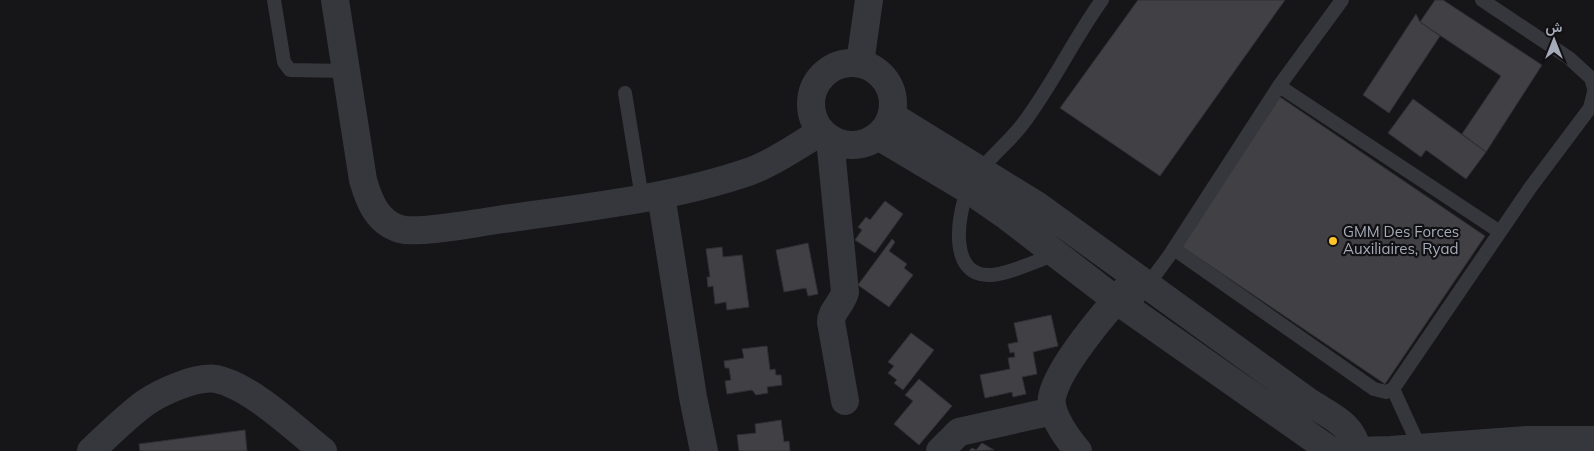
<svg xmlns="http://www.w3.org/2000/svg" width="1594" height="451" font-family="Mulish,Vazirmatn,sans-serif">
	<rect width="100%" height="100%" fill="#161518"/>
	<!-- building -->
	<path fill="#404045" stroke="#302f34" d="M 1138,0 L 1285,0 L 1160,176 L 1060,108 Z
		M 1435,0 L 1443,0 L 1542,65 L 1486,152 L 1462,134 L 1501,76 L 1420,22 Z
		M 1416,14 L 1420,22 L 1440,36 L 1389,113 L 1363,95 Z
		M 1280,97 L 1485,236 L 1385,384 L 1181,246 Z
		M 1413,99 L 1486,152 L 1466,179 L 1426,150 L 1421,157 L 1388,133 Z
		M 885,201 L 903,214 L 875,253 L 855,240 L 862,230 L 858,227 L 866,217 L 870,220 Z
		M 892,239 L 895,242 L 889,251 L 907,264 L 904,268 L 913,275 L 889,307 L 858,285 Z
		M 808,243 L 818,294 L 808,296 L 806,288 L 784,292 L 776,250 Z
		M 722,247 L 723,257 L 742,255 L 749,307 L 727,310 L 726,302 L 715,304 L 713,286 L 708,287 L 707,277 L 710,277 L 706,249 Z
		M 1051,315 L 1058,346 L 1033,352 L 1037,374 L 1022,377 L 1026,394 L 1013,397 L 1012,392 L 985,398 L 980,375 L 1010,369 L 1008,358 L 1015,357 L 1014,352 L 1010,353 L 1008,344 L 1018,342 L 1014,323 Z
		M 911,333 L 934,350 L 903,390 L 894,383 L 897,380 L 888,373 L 894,366 L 888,362 Z
		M 767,346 L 770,370 L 775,369 L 776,375 L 781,375 L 782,385 L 767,387 L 768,393 L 756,395 L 752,390 L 727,394 L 725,381 L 731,380 L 729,368 L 725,368 L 724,361 L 744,358 L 742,349 Z
		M 919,379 L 952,406 L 919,445 L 894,424 L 913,401 L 905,395 Z
		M 781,420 L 784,442 L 789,441 L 790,451 L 739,451 L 737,435 L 756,433 L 755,424 Z
		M 245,430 L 247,451 L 140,451 L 139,444 Z
		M 982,443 L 994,450 L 969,451 L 972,448 L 976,450 Z"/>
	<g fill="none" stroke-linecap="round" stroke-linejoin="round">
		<!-- service -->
		<path stroke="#36373d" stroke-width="14" d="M 274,0 L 284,62 L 290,70 L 346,71
			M 1482,0 L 1569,58 L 1591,78 L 1594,88
			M 1279,86 L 1500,232
			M 625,93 L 642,198
			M 1174,249 L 1374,389 L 1386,392 L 1393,389 L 1530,188 L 1590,108 L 1594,92
			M 1056,254 C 1039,260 1009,274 991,275 C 948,278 957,215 968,190 C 980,164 1005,147 1022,125 C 1052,86 1073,40 1102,0
			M 1129,310 L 1169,256 L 1279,86 L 1342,0
			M 1393,389 L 1420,448"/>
		<!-- minor -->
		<path stroke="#36373d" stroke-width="28" d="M 335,0 L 363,180 C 369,201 377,222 400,229 C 418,234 470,224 491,221 C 577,208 668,200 751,171 C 776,162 798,145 821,132
			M 860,63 L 869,0
			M811 104a41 41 0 1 1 82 0a41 41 0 1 1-82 0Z
			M 892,116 L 1038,206 L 1309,402 C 1330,416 1353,424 1357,450
			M 878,136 L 972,192 L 1005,215 L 1116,300 L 1331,451
			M 830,139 L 845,292 C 842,304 831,311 831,322 L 845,401
			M 661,195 L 693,397 L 704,451
			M 91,451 C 108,435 126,417 145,403 C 161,392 196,376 216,379 C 251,386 295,429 323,451
			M 940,451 L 959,432 L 1053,411
			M 1078,451 C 1068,439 1049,414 1052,397 C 1058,367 1106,311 1128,287
			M 1355,451 L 1391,450 L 1527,440 L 1594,440"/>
	</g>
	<!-- markers -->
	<circle fill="#ffc426" stroke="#111013" stroke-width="2" cx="1333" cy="241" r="5"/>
	<g text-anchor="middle" stroke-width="4.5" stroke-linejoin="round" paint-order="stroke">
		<!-- poi labels -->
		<g font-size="15" fill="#a6abb9" stroke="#111013" text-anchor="start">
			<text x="1343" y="237">GMM Des Forces<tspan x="1343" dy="17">Auxiliaires, Ryad</tspan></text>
		</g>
	</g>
	<!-- north arrow -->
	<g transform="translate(1554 40)" stroke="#111013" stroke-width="4" paint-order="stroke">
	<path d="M0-4L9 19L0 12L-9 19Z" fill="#a6abb9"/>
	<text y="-8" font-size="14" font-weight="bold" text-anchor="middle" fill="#a6abb9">ش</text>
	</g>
</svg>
